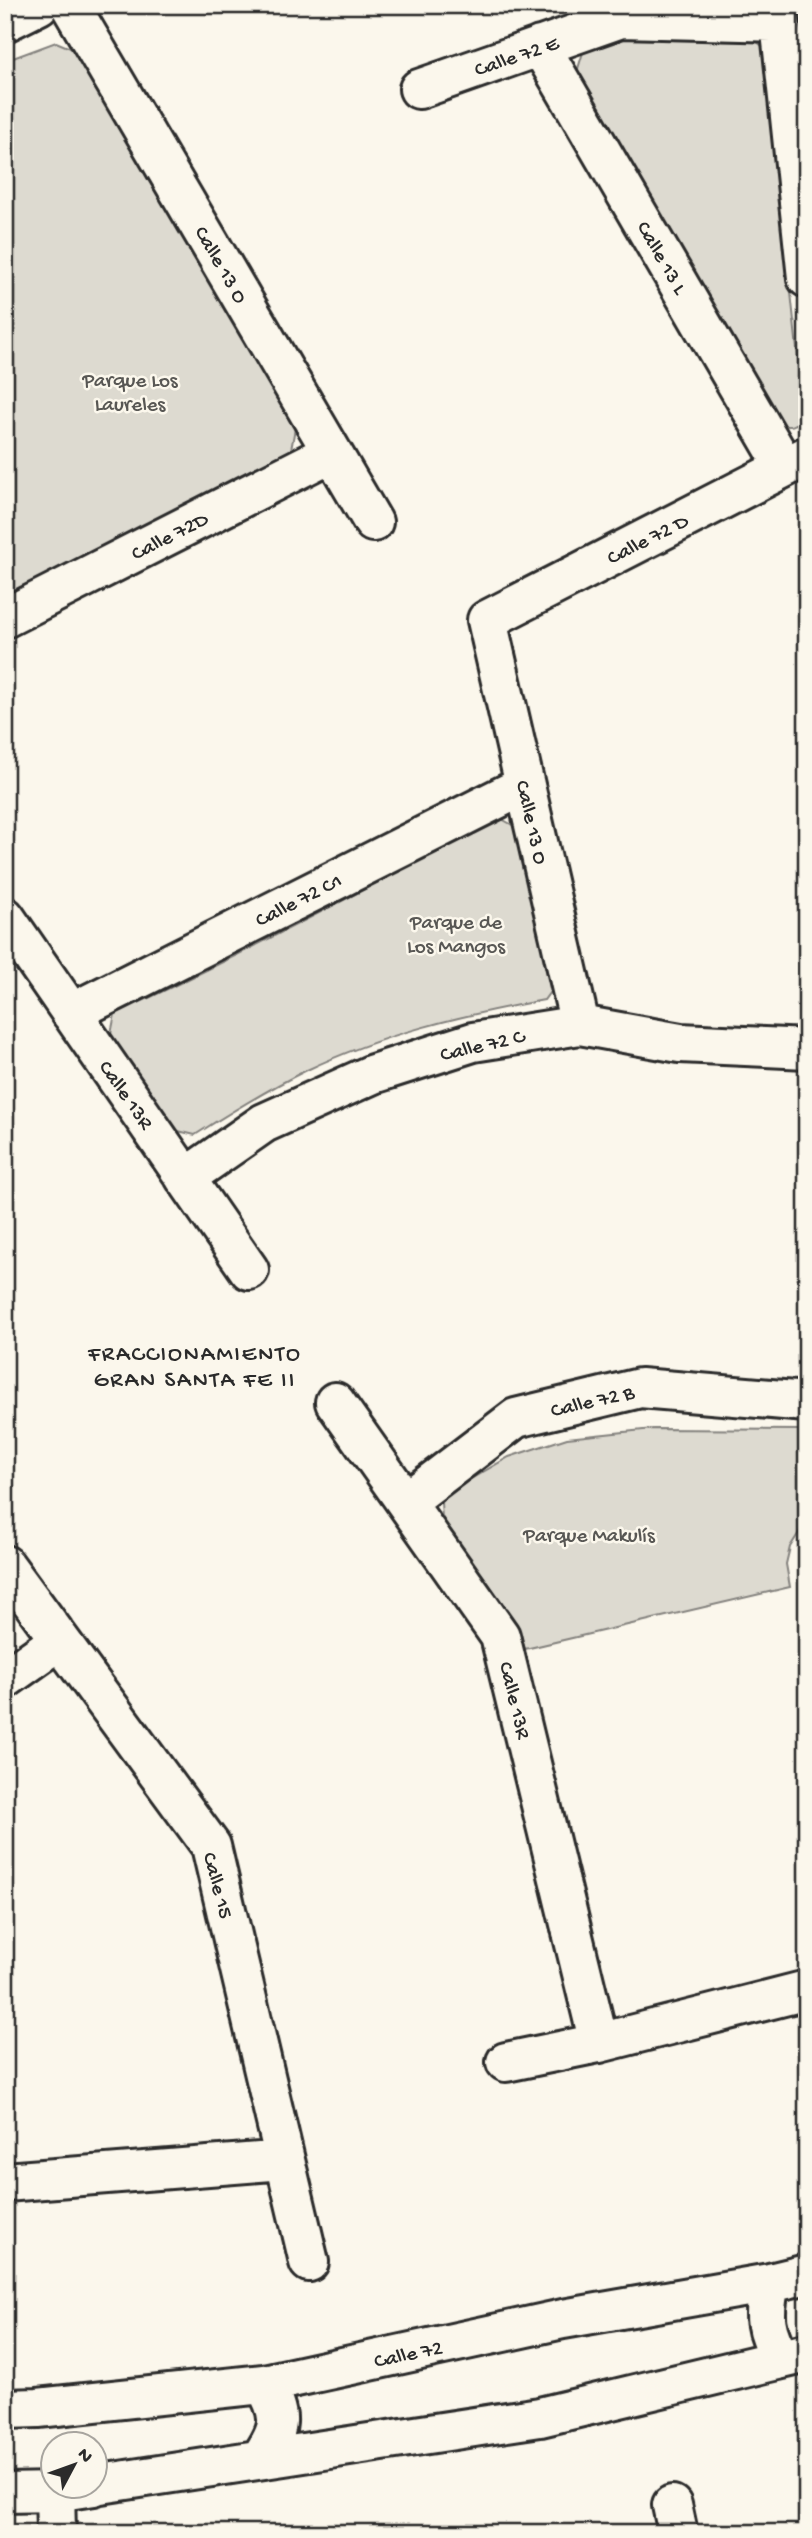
<svg xmlns="http://www.w3.org/2000/svg" width="812" height="2538" font-family="'Gochi Hand',sans-serif">
	<rect width="100%" height="100%" fill="#fbf7ec"/>
	<filter id="ink" filterUnits="userSpaceOnUse"><feTurbulence type="fractalNoise" baseFrequency=".0143" numOctaves="2"/><feDisplacementMap in="SourceGraphic" scale="14" xChannelSelector="R" yChannelSelector="G"/><feConvolveMatrix kernelMatrix="1 2 1 2 8 2 1 2 1" color-interpolation-filters="sRGB"/></filter>
	<g filter="url(#ink)">
		<!-- green -->
		<path fill="#dddad0" stroke="#84827e" stroke-width="2" d="M 745,33 L 765,48 L 804,415 C 797,427 789,429 777,422 L 577,72 L 584,49 L 619,39 Z
			M 56,42 L 80,52 L 295,428 L 291,450 L 5,596 L 5,61 Z
			M 498,817 L 516,827 L 555,985 L 544,1000 C 463,1015 382,1034 307,1070 C 268,1089 231,1112 195,1135 L 174,1130 L 110,1039 L 115,1014 C 245,953 372,887 498,817 Z
			M 653,1429 L 807,1430 L 807,1520 L 790,1547 L 786,1564 L 790,1587 L 525,1649 C 508,1599 469,1563 442,1519 L 441,1502 L 450,1491 L 509,1457 L 567,1438 Z"/>
		<g fill="none" stroke-linecap="round" stroke-linejoin="round">
			<defs>
				<path id="street" d="M 70,5 L 373,522
					M 540,46 L 785,467
					M 419,89 L 621,18 L 780,22 L 807,278
					M 5,618 L 332,452
					M 5,917 L 249,1270
					M 71,1013 L 525,785
					M 580,1025 L 487,620 L 807,456
					M 185,1178 L 264,1123 L 373,1074 L 473,1042 L 580,1025 L 680,1043 L 807,1049
					M 335,1402 L 500,1636 L 599,2043
					M 406,1502 L 516,1418 L 640,1388 L 807,1402
					M 5,1565 L 211,1846 L 309,2262
					M 5,1679 L 60,1640
					M 506,2062 L 599,2043 L 807,1990
					M 5,2182 L 285,2160
					M 55,2492 L 56,2533
					M 672,2505 L 678,2533"/>
				<path id="secondary" d="M 5,22 L 39,5
					M 770,2283 C 763,2316 764,2330 781,2359
					M 5,2409 L 38,2408 L 264,2384 L 563,2319 L 770,2283 L 807,2274
					M 260,2459 C 281,2428 283,2417 264,2384
					M 94,2485 L 540,2417 L 807,2353
					M 5,2493 L 55,2492 L 94,2486"/>
			</defs>
			<!-- street casing -->
			<use href="#street" stroke="#2b2b2b" stroke-width="44"/>
			<!-- secondary casing -->
			<use href="#secondary" stroke="#2b2b2b" stroke-width="44"/>
			<!-- street -->
			<use href="#street" stroke="#fbf7ec" stroke-width="38"/>
			<!-- secondary -->
			<use href="#secondary" stroke="#fbf7ec" stroke-width="38"/>
		</g>
	</g>
	<g text-anchor="middle" stroke-width="5" stroke-linejoin="round" paint-order="stroke">
		<!-- street labels -->
		<g font-size="21" fill="#2b2b2b" stroke="#fbf7ec">
			<text transform="translate(516 55) rotate(-19)" y="7">Calle 72 E</text>
			<text transform="translate(663 257) rotate(60)" y="7">Calle 13 L</text>
			<text transform="translate(222 264) rotate(60)" y="7">Calle 13 O</text>
			<text transform="translate(169 535) rotate(-27)" y="7">Calle 72D</text>
			<text transform="translate(647 538) rotate(-27)" y="7">Calle 72 D</text>
			<text transform="translate(533 822) rotate(77)" y="7">Calle 13 O</text>
			<text transform="translate(298 899) rotate(-27)" y="7">Calle 72 C1</text>
			<text transform="translate(482 1044) rotate(-13)" y="7">Calle 72 C</text>
			<text transform="translate(127 1094) rotate(55)" y="7">Calle 13R</text>
			<text transform="translate(592 1400) rotate(-13)" y="7">Calle 72 B</text>
			<text transform="translate(516 1700) rotate(76)" y="7">Calle 13R</text>
			<text transform="translate(219 1885) rotate(75)" y="7">Calle 15</text>
			<text transform="translate(408 2353) rotate(-12)" y="7">Calle 72</text>
		</g>
		<!-- park labels -->
		<g font-size="21" fill="#585754" stroke="#fbf7ec">
			<text x="130" y="386">Parque Los<tspan x="130" dy="24">Laureles</tspan></text>
			<text x="456" y="928">Parque de<tspan x="456" dy="24">Los Mangos</tspan></text>
			<text x="589" y="1541">Parque Makulís</text>
		</g>
		<!-- neighbourhood labels -->
		<g font-size="23" letter-spacing="2" fill="#2b2b2b" stroke="#fbf7ec">
			<text x="195" y="1360">FRACCIONAMIENTO<tspan x="195" dy="26">GRAN SANTA FE II</tspan></text>
		</g>
	</g>
	<!-- margin -->
	<rect width="812" height="2538" fill="none" stroke="#fbf7ec" stroke-width="28"/>
	<rect x="14" y="14" width="784" height="2510" fill="none" stroke="#2b2b2b" stroke-width="2.5" filter="url(#ink)"/>
	<!-- north arrow -->
	<g transform="translate(74 2465) rotate(49)"><circle r="33" fill="#fbf7ec" stroke="#a8a59f" stroke-width="2"/>
	<path d="M0-5L12 26L0 18L-12 26Z" fill="#2b2b2b"/>
	<text y="-10" font-size="19" font-weight="bold" text-anchor="middle" fill="#2b2b2b">N</text>
	</g>
</svg>
